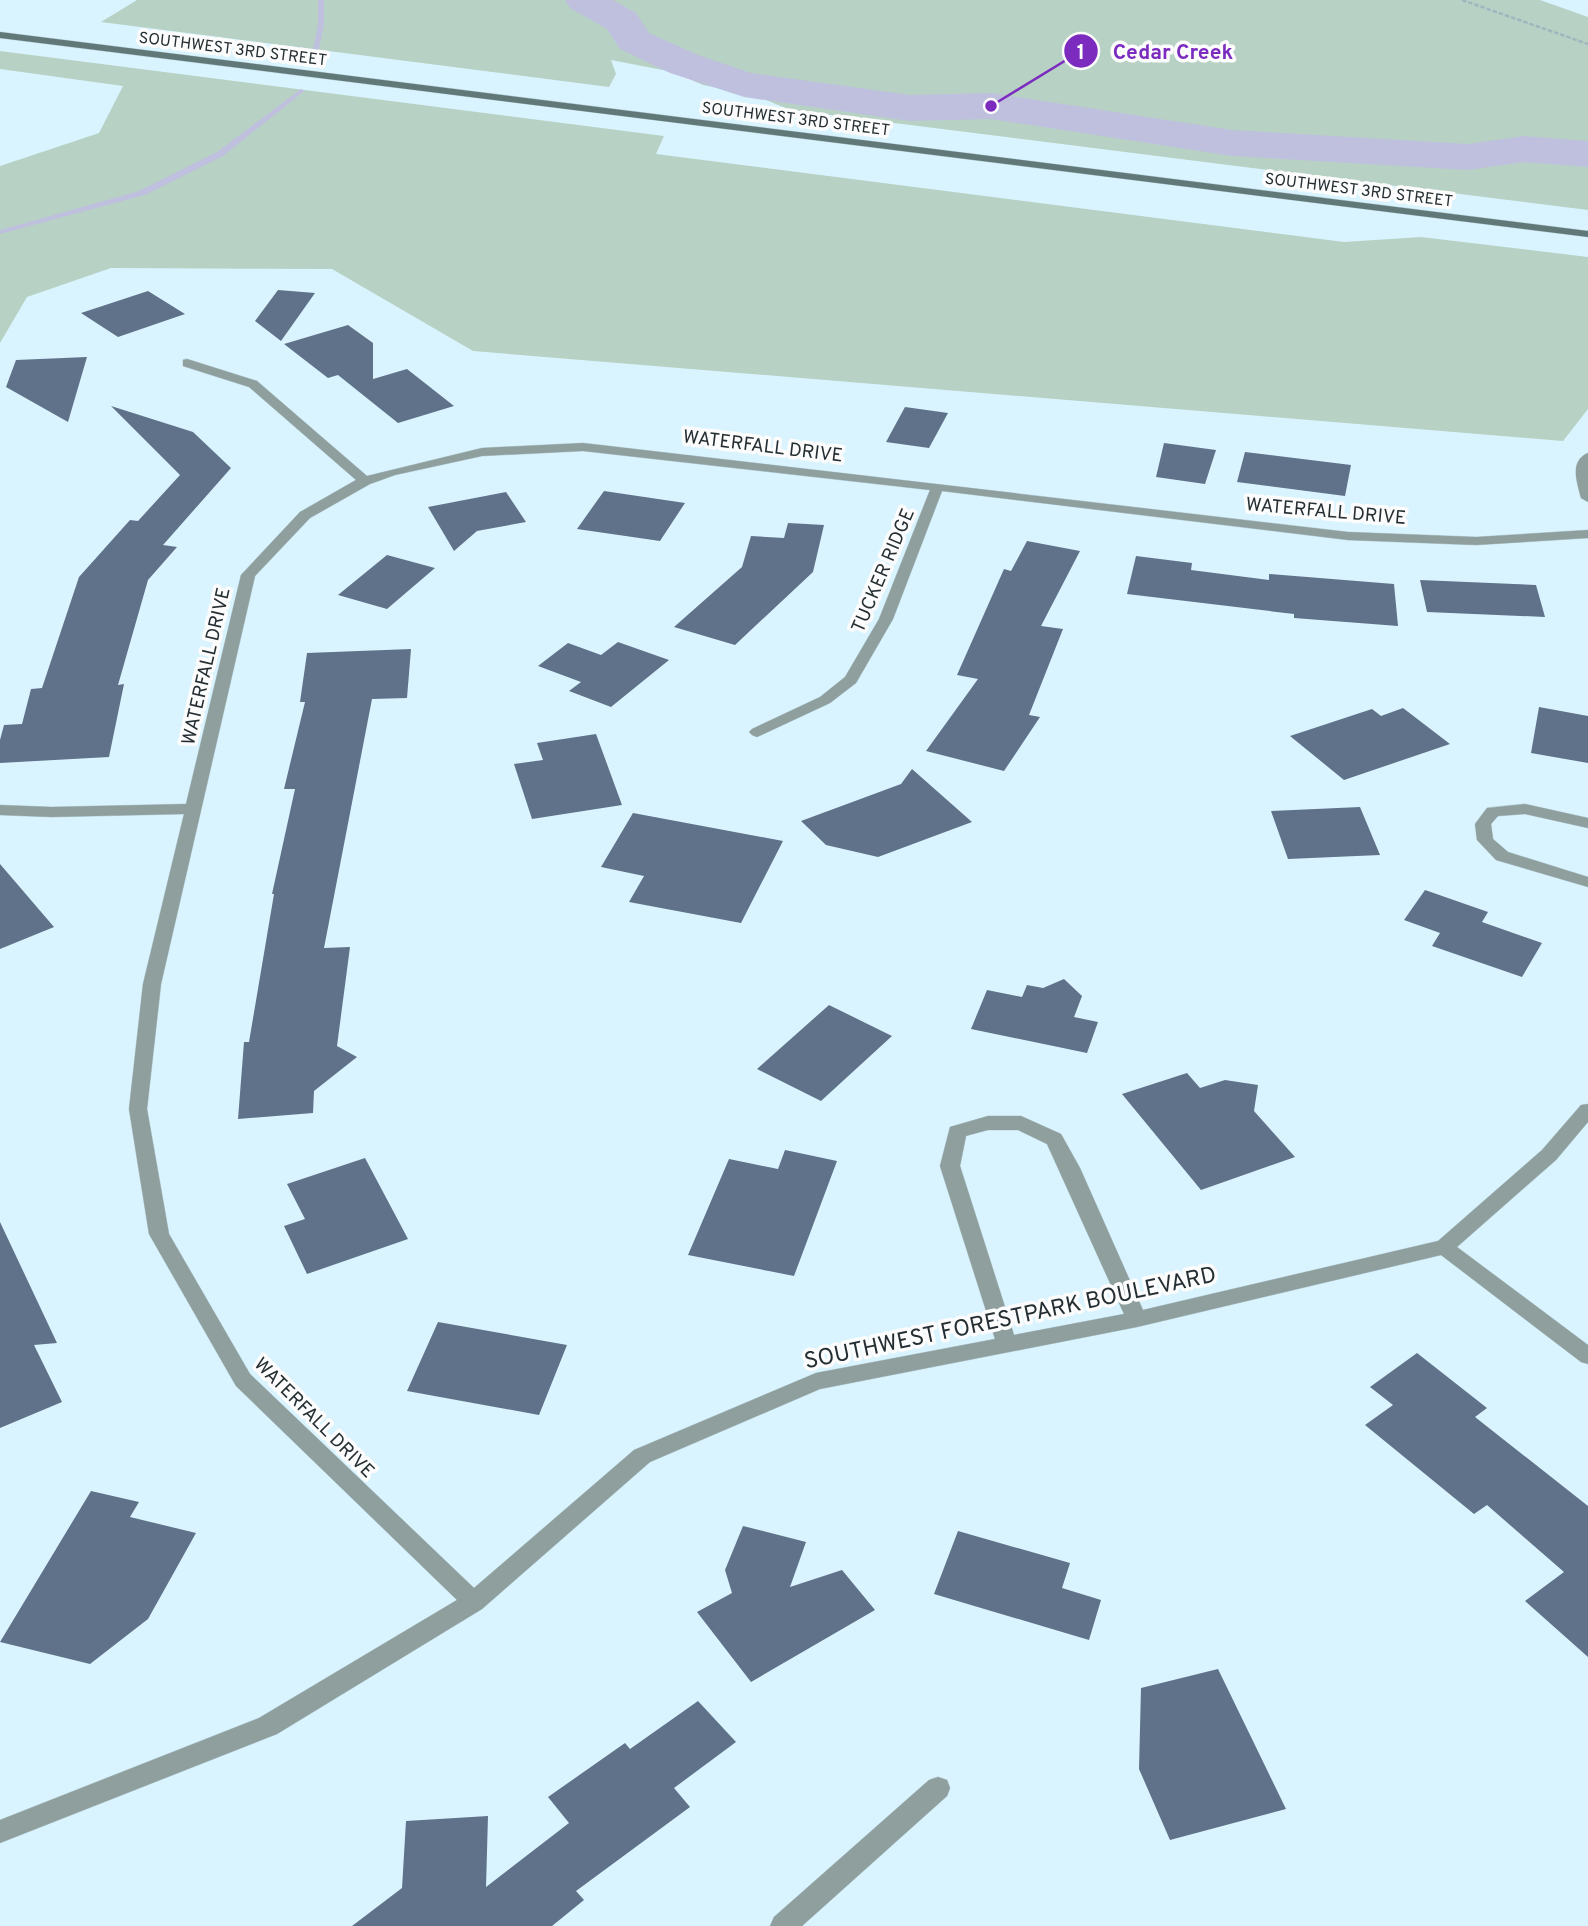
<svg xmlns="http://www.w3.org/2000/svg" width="1588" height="1926" font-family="Overpass,sans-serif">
	<rect width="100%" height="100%" fill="#daf4ff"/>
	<!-- green -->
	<path fill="#b8d1c5" d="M 137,0 L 1540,0 L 1588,17 L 1588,210 L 790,110 L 754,95 L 703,85 L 673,72 L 611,60 L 616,74 L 609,87 L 101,22 Z
		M 0,51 L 664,136 L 656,154 L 1344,242 L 1421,237 L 1588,257 L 1588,409 L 1563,441 L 473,351 L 332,269 L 111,268 L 27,297 L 0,343 L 0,166 L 99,133 L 123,86 L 0,69 Z"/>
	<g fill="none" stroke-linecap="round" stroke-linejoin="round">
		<!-- stream -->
		<path fill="#bec0de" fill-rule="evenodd" d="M 318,0 L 324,0 L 324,25 L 319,49 L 316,51 L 313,49 L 318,25 Z
			M 301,89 L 304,91 L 303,92 L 223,156 L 145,195 L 0,234 L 0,230 L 139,191 L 217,152 Z"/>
		<!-- river -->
		<path fill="#bec0de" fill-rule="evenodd" d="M 565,0 L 613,0 L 636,13 L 649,33 L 698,55 L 751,73 L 910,95 L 991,93 L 1232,130 L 1468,144 L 1524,136 L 1588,141 L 1588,167 L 1524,162 L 1468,170 L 1232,156 L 991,119 L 910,121 L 744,97 L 670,73 L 620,49 L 607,29 L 570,8 Z"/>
	</g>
	<!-- building -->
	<path fill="#607289" d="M 278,290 L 315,293 L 281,341 L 255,321 Z
		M 148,291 L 185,314 L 118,337 L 81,313 Z
		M 348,325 L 373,343 L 373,379 L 407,369 L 454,406 L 398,423 L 338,375 L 328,378 L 284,344 Z
		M 87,357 L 68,422 L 6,387 L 16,360 Z
		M 111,406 L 193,432 L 231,468 L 163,545 L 177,547 L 148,580 L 118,685 L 124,684 L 109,757 L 0,763 L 0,740 L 4,725 L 22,724 L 31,689 L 42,688 L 79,577 L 130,520 L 138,521 L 180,475 Z
		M 905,407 L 948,413 L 929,448 L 886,442 Z
		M 1164,443 L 1216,450 L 1205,484 L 1156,477 Z
		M 1245,452 L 1351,465 L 1345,496 L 1237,482 Z
		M 604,491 L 685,503 L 660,541 L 577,529 Z
		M 506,492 L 526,522 L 477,531 L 454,551 L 428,507 Z
		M 788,523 L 824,525 L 813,572 L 735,645 L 674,627 L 742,567 L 751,536 L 784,538 Z
		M 1027,541 L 1080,551 L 1041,626 L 1063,629 L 1029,715 L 1040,717 L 1004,771 L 926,751 L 978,679 L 957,675 L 1004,569 L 1011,571 Z
		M 387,555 L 435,568 L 387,609 L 338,595 Z
		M 1136,556 L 1192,563 L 1191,570 L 1269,580 L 1269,574 L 1394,584 L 1398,626 L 1294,618 L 1294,614 L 1127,594 Z
		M 1420,580 L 1536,585 L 1545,617 L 1427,612 Z
		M 618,642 L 669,660 L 611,707 L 569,691 L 581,682 L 538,666 L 568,643 L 601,655 Z
		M 411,649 L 407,698 L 372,699 L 324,948 L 350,947 L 337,1046 L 357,1057 L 314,1091 L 313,1113 L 238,1119 L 244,1042 L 249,1042 L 274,894 L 272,894 L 295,789 L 284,789 L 305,702 L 300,702 L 307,653 Z
		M 1539,707 L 1588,716 L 1588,763 L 1531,753 Z
		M 1403,708 L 1450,744 L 1344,780 L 1290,736 L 1372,709 L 1381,716 Z
		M 596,734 L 622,805 L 532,819 L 514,764 L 543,760 L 537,743 Z
		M 912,769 L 972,822 L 878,857 L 826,845 L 801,821 L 901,784 Z
		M 1360,807 L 1380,855 L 1288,859 L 1271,811 Z
		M 633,813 L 783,841 L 741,923 L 629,902 L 644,876 L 601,867 Z
		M 0,864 L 54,927 L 0,949 Z
		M 1425,890 L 1488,912 L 1482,922 L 1542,943 L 1522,977 L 1432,946 L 1440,933 L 1404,920 Z
		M 1064,979 L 1082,996 L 1074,1017 L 1098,1022 L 1087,1053 L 971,1029 L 987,990 L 1022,997 L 1027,985 L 1043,988 Z
		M 829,1005 L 892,1036 L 821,1101 L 757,1069 Z
		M 1187,1073 L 1200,1088 L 1225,1080 L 1258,1085 L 1254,1111 L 1295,1157 L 1201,1190 L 1122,1094 Z
		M 785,1150 L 837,1161 L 794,1276 L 688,1255 L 729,1159 L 778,1169 Z
		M 365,1158 L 408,1239 L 307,1274 L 284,1226 L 305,1219 L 287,1184 Z
		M 0,1222 L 57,1343 L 34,1345 L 62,1402 L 0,1428 Z
		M 438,1322 L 567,1345 L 539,1415 L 407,1391 Z
		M 1417,1353 L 1487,1408 L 1475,1417 L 1588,1506 L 1588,1657 L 1525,1601 L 1564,1572 L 1487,1505 L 1474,1514 L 1365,1425 L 1393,1405 L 1370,1387 Z
		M 91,1491 L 139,1502 L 130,1517 L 196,1533 L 148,1619 L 90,1664 L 0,1642 Z
		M 743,1526 L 806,1542 L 790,1587 L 842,1570 L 875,1610 L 751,1682 L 697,1612 L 732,1593 L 725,1570 Z
		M 958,1531 L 1070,1563 L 1062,1588 L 1101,1600 L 1089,1640 L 934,1594 Z
		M 1218,1669 L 1286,1809 L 1170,1840 L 1139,1769 L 1141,1688 Z
		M 698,1701 L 736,1742 L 674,1788 L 690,1807 L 576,1891 L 584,1900 L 552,1926 L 352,1926 L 402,1888 L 406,1821 L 488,1816 L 486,1887 L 569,1823 L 548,1797 L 625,1743 L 630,1749 Z"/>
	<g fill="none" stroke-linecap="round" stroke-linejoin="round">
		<defs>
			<path id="street" d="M 187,359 L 257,381 L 367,476 L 482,448 L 583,443 L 1348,532 L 1476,537 L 1588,530 L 1588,538 L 1476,545 L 1348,540 L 942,491 L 893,619 L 856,683 L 830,703 L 757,737 L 752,735 L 749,732 L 752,729 L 820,697 L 845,677 L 879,619 L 930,490 L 583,451 L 482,456 L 395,475 L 370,484 L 310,518 L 255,576 L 161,984 L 147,1109 L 169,1234 L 250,1374 L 474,1588 L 634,1450 L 816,1373 L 995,1339 L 940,1166 L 950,1127 L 988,1116 L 1021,1116 L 1061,1134 L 1080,1168 L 1143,1310 L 1438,1241 L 1542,1150 L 1581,1105 L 1588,1104 L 1588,1122 L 1556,1160 L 1457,1247 L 1588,1345 L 1588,1364 L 1581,1362 L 1441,1255 L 1137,1327 L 820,1389 L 650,1462 L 482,1609 L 277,1734 L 0,1843 L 0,1820 L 259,1718 L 457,1600 L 236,1386 L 149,1234 L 129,1109 L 143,984 L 184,814 L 52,817 L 0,815 L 0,805 L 52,807 L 186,804 L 241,575 L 300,512 L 356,480 L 249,387 L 183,366 L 183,360 ZM 988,1130 L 1018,1130 L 1047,1144 L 1124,1314 L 1014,1335 L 960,1166 L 966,1136 Z
				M 1588,453 L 1588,502 L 1581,498 C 1577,482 1569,461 1588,453 Z
				M 1525,804 L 1588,818 L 1588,828 L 1525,814 L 1498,816 L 1491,824 L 1493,839 L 1508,852 L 1588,877 L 1588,887 L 1496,860 L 1477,840 L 1475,824 L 1487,808 Z
				M 938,1777 L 947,1780 L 950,1788 L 947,1796 L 802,1926 L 770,1926 L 774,1917 L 929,1780 Z"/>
			<path id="secondary" d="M 0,32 L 1588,231 L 1588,237 L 0,38 Z"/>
		</defs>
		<!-- street casing -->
		<use href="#street" stroke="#b9d1da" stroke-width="1"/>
		<!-- secondary casing -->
		<use href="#secondary" stroke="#b9d1da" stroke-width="1"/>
		<!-- path -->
		<path stroke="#a0b5be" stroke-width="2.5" stroke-dasharray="4.5 2" stroke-linecap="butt" d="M 1462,0 L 1588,44"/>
		<!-- street -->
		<use href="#street" fill="#8e9f9e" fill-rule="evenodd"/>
		<!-- secondary -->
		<use href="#secondary" fill="#607878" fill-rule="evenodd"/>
	</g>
	<g text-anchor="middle" stroke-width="7" stroke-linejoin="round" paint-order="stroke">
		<!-- far-street labels -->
		<g font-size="16" fill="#252f33" stroke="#fcfcfc">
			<text transform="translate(233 48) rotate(7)" y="6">SOUTHWEST 3RD STREET</text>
			<text transform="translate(796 118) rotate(7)" y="6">SOUTHWEST 3RD STREET</text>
			<text transform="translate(1359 189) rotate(7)" y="6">SOUTHWEST 3RD STREET</text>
		</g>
		<!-- street labels -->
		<g font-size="19" fill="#252f33" stroke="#fcfcfc">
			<text transform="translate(763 445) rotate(7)" y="7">WATERFALL DRIVE</text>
			<text transform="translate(1326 510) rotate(5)" y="7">WATERFALL DRIVE</text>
			<text transform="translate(882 570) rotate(-67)" y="7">TUCKER RIDGE</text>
			<text transform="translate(205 666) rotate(-77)" y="7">WATERFALL DRIVE</text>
			<text transform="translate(315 1417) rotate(45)" y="7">WATERFALL DRIVE</text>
		</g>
		<!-- near-street labels -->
		<g font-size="23" fill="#252f33" stroke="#fcfcfc">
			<text transform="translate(1010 1317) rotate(-12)" y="8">SOUTHWEST FORESTPARK BOULEVARD</text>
		</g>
	</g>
	<!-- callouts -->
	<path fill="none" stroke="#7b2cbf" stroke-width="2.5" d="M991 106L1081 51"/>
	<g fill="#7b2cbf" stroke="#fcfcfc" stroke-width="2.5">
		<circle cx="991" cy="106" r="7"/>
		<circle cx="1081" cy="51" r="18"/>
	</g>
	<g font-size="21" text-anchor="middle" font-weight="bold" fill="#fff">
		<text x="1081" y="59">1</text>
	</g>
	<g font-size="21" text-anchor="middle" font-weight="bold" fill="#7b2cbf" stroke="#fcfcfc" stroke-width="7" stroke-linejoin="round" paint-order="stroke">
		<text x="1173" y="59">Cedar Creek</text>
	</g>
</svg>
